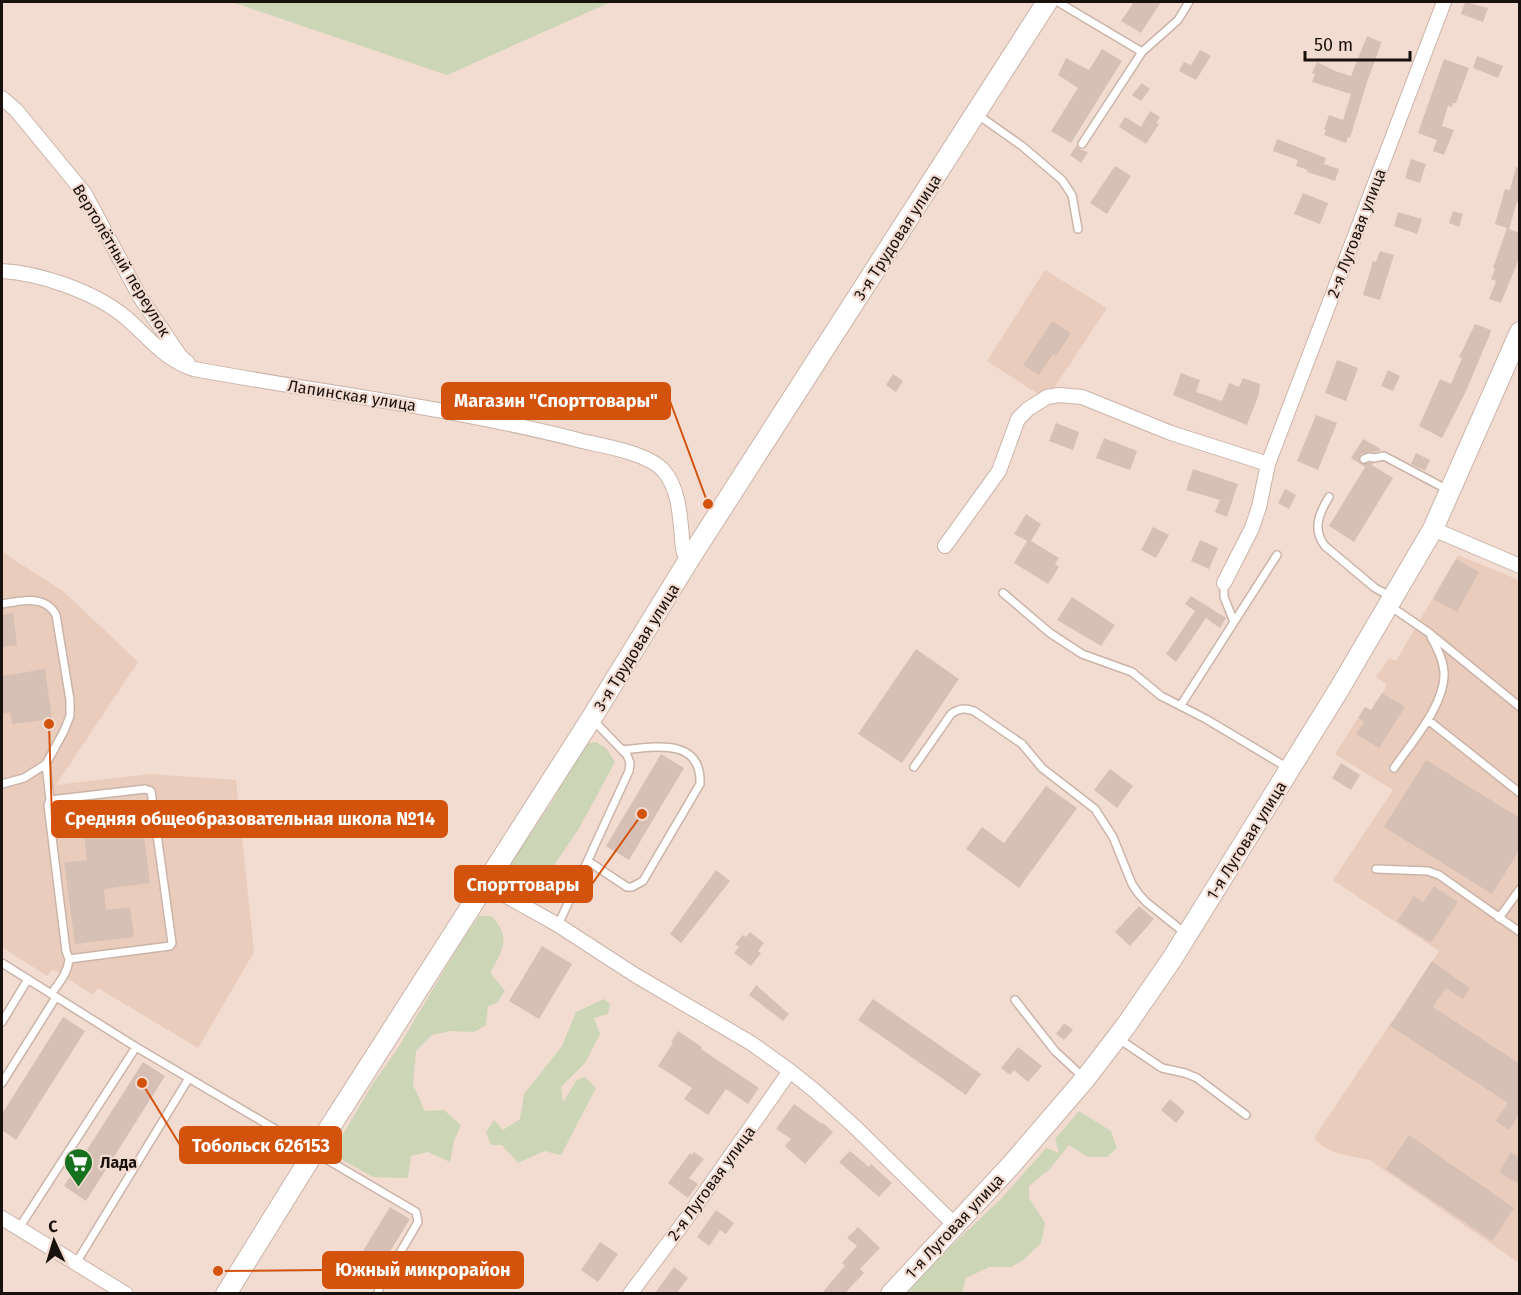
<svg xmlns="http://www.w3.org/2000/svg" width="1521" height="1295" font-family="'Fira Sans',sans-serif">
	<rect width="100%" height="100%" fill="#f2dbd0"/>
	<!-- built -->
	<path fill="#eaccbd" d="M 1045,270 L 1107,308 L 1052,391 L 1038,394 L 987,361 Z
		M 2,552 L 64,592 L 138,662 L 56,785 L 150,774 L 236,780 L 254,952 L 198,1048 L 98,988 L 93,995 L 53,969 L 47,976 L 2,947 Z
		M 1458,555 L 1519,580 L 1519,1263 L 1370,1160 L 1336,1153 L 1322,1146 L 1314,1138 L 1439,951 L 1333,880 L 1393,790 L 1335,754 L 1365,707 L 1371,710 L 1382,693 L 1387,684 L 1376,677 L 1389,658 L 1396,661 Z"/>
	<!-- green -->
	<path fill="#ccd6b6" d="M 232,2 L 611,2 L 447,75 Z
		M 596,742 L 606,748 L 615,762 L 578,830 L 546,877 L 524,891 L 512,887 L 507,874 L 512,860 L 552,802 L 584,744 Z
		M 479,916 L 491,916 C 511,936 504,950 490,972 L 505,991 L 497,1003 L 488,1006 L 486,1025 L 474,1032 L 451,1031 L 432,1035 L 416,1051 L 413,1085 L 425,1111 L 444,1110 L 461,1125 L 454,1141 L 450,1162 L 428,1152 L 411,1156 L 408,1178 L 373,1177 L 341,1159 L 336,1146 L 372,1085 L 398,1048 L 462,940 Z
		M 604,999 L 610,1004 L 608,1014 L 594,1018 L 600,1034 L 585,1063 L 561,1087 L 563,1102 L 577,1080 L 585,1077 L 596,1088 L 561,1155 L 544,1151 L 518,1163 L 502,1145 L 491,1145 L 486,1132 L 494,1120 L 503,1130 L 520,1119 L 524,1094 L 562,1046 L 576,1012 Z
		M 1079,1111 L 1111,1131 L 1117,1148 L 1107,1157 L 1088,1157 L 1069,1145 L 1050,1169 L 1029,1186 L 1029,1198 L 1045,1223 L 1041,1243 L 1022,1261 L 1011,1267 L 989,1267 L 966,1278 L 962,1293 L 907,1294 L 914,1281 L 1001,1199 L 1046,1148 L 1059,1153 L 1055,1139 Z"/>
	<!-- building -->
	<path fill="#d6c0b5" d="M 1134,2 L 1161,2 L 1141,33 L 1121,21 Z
		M 1465,2 L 1488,8 L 1483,22 L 1461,14 Z
		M 1367,36 L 1381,42 L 1380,47 L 1367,82 L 1350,138 L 1348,137 L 1346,143 L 1324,135 L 1326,130 L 1324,129 L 1329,115 L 1343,120 L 1351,94 L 1312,82 L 1315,74 L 1312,73 L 1317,62 L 1335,71 L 1351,76 Z
		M 1102,49 L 1122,61 L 1071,143 L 1051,131 L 1078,88 L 1058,75 L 1066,58 L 1089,70 Z
		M 1200,50 L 1211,56 L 1196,80 L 1179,71 L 1184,62 L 1191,65 Z
		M 1477,56 L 1503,66 L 1498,78 L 1473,68 Z
		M 1444,59 L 1469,68 L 1456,103 L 1453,103 L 1452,107 L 1448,106 L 1442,126 L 1454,130 L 1444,155 L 1433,151 L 1437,140 L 1418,133 Z
		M 1142,83 L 1150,89 L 1141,101 L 1132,95 Z
		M 1150,111 L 1160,117 L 1156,123 L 1159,124 L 1146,144 L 1119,127 L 1125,117 L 1141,127 Z
		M 1277,139 L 1326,158 L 1324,164 L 1339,169 L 1335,181 L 1307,172 L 1308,170 L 1296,166 L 1298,160 L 1273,151 Z
		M 1077,145 L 1079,149 L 1088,152 L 1081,163 L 1070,155 Z
		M 1411,159 L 1426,164 L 1420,183 L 1405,178 Z
		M 1115,166 L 1131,176 L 1107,214 L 1090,203 Z
		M 1516,167 L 1520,168 L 1520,203 L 1517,202 L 1509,229 L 1520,233 L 1520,256 L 1501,303 L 1489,299 L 1496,281 L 1491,279 L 1495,269 L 1493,268 L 1507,228 L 1495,224 L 1505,189 L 1510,190 Z
		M 1303,193 L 1328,203 L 1320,224 L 1294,214 Z
		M 1453,211 L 1463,214 L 1459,227 L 1449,223 Z
		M 1398,212 L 1422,219 L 1417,234 L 1394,226 Z
		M 1380,251 L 1394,255 L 1380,300 L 1363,295 L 1373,261 L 1376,262 Z
		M 1052,321 L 1071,333 L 1056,356 L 1053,354 L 1039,375 L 1023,365 Z
		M 1475,324 L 1491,330 L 1490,334 L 1466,391 L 1442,438 L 1419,426 L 1440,379 L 1451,384 L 1462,358 L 1459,357 Z
		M 1337,360 L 1358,368 L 1346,401 L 1325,393 Z
		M 1388,370 L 1400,376 L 1393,391 L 1381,386 Z
		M 1181,373 L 1200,380 L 1196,392 L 1222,401 L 1229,383 L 1239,387 L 1243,378 L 1260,384 L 1259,394 L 1247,425 L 1173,395 Z
		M 893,374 L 903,381 L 896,392 L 886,385 Z
		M 1316,415 L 1337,423 L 1318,470 L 1297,461 Z
		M 1056,423 L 1079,432 L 1073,450 L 1049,441 Z
		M 1104,438 L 1137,451 L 1130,470 L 1096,458 Z
		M 1363,439 L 1381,449 L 1379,451 L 1361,454 L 1359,458 L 1360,463 L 1373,463 L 1372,465 L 1393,478 L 1354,542 L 1329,526 L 1365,467 L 1351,458 Z
		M 1416,453 L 1430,460 L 1425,471 L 1411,464 Z
		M 1193,469 L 1238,484 L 1227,517 L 1215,512 L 1220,500 L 1186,490 Z
		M 1285,489 L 1296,495 L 1289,509 L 1278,503 Z
		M 1026,514 L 1041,524 L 1031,541 L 1059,558 L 1055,564 L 1059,567 L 1048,584 L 1014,563 L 1027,541 L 1014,534 Z
		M 1153,527 L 1169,535 L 1156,558 L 1141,550 Z
		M 1200,540 L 1218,548 L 1209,569 L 1191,561 Z
		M 1456,559 L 1479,572 L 1457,612 L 1433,599 Z
		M 1191,596 L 1226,618 L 1220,628 L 1206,618 L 1176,662 L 1166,654 L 1195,611 L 1185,604 Z
		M 1072,597 L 1115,625 L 1101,646 L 1057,620 Z
		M 13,613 L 17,645 L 2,647 L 2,615 Z
		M 916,649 L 959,679 L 902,763 L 858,734 Z
		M 45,669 L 52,719 L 12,724 L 10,712 L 2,714 L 2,676 Z
		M 1382,693 L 1405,707 L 1379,748 L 1356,734 L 1364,722 L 1358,718 L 1365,707 L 1371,710 Z
		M 661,754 L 684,768 L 629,860 L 606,846 Z
		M 1426,760 L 1520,818 L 1520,849 L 1492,894 L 1384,827 Z
		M 1341,763 L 1360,775 L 1351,790 L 1332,778 Z
		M 1110,769 L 1133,786 L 1117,808 L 1094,790 Z
		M 1046,786 L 1077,808 L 1019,888 L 966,849 L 982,827 L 1004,843 Z
		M 140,804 L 150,883 L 104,889 L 106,910 L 130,907 L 134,937 L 75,944 L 64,863 L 87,860 L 81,811 Z
		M 716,870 L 730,881 L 681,943 L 670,934 Z
		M 1434,886 L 1458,902 L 1431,943 L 1397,921 L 1414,896 L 1423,902 Z
		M 1139,906 L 1154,919 L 1130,946 L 1115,932 Z
		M 750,932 L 764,943 L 758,951 L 761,953 L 751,966 L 734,953 L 739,947 L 735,944 L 743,935 L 746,937 Z
		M 542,946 L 572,964 L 539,1019 L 509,1001 Z
		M 1432,961 L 1470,988 L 1463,999 L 1446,988 L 1433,1007 L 1520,1064 L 1520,1113 L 1509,1130 L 1496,1121 L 1508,1103 L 1390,1026 Z
		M 756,985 L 789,1014 L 783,1021 L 749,995 Z
		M 873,999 L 981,1074 L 966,1095 L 858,1020 Z
		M 63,1017 L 85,1031 L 16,1140 L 2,1130 L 2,1114 Z
		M 1064,1023 L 1073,1030 L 1064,1040 L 1056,1034 Z
		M 678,1031 L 702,1047 L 701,1049 L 759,1088 L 748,1104 L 726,1089 L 708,1115 L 684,1099 L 692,1088 L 658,1066 L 673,1043 L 671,1042 Z
		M 1018,1047 L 1042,1066 L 1028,1082 L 1014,1070 L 1010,1075 L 1001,1068 Z
		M 143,1062 L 165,1076 L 86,1201 L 64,1186 Z
		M 1170,1099 L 1185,1112 L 1176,1123 L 1161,1110 Z
		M 794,1104 L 822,1124 L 823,1123 L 833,1132 L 805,1164 L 785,1146 L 791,1139 L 776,1129 Z
		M 1409,1135 L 1514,1208 L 1492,1241 L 1386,1169 Z
		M 850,1151 L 869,1167 L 871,1164 L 892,1183 L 879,1197 L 839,1162 Z
		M 694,1152 L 704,1159 L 689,1178 L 698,1184 L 688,1198 L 668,1183 L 690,1153 L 692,1155 Z
		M 1511,1152 L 1520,1158 L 1520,1185 L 1499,1172 Z
		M 390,1207 L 410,1219 L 370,1284 L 350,1272 Z
		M 716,1210 L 734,1223 L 726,1234 L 720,1230 L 709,1246 L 697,1237 Z
		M 858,1227 L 880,1248 L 860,1269 L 864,1273 L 845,1293 L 822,1293 L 845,1266 L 842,1263 L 857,1246 L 847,1238 Z
		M 600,1242 L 618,1254 L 598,1282 L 581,1270 Z
		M 674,1267 L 688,1278 L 677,1293 L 655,1293 Z"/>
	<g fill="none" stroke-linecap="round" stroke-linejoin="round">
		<defs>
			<path id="lane" d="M 1058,2 L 1142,52
				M 978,115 L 1022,146 L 1062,180 L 1072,195 L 1078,229
				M 1082,144 L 1142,52 L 1178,20 L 1189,2
				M 1364,459 L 1369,457 L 1374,458 L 1384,456 L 1448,490
				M 1329,497 C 1319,513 1312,530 1325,546 L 1375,588 L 1392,597
				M 1224,583 L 1224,597 L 1234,622
				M 1003,593 L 1050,633 L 1082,654 L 1132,672 L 1161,696 L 1206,719 L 1288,768
				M 2,604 C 20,601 45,594 56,615 L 70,700 L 70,716 L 64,731 L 46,764 L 24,778 L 2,784
				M 1390,606 L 1428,632 L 1520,707
				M 1181,705 L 1277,555
				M 1428,720 L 1520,793
				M 46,764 L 50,800 L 145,789 L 151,791 L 172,943 L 170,946 L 69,959 L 66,951 L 48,805 L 50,800
				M 914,767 L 951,714 C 959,708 965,708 974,711 L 1022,744 L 1042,768 L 1095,809 L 1113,837 L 1132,884 L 1138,893 L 1146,902 L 1185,933
				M 1394,768 C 1411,743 1446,704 1444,672 C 1443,659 1437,648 1431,637
				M 588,861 L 627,887 L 632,887 L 643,881 L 700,784 C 702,737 654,747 622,750
				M 1376,869 L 1428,871 L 1439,875 L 1520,932
				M 1499,918 L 1520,889
				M 558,925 L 629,771 L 630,763 L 627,755 L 593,720
				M 2,963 L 136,1047 L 416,1212 L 418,1222 L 379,1289 L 378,1294
				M 51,994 C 59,983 68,973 69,959
				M 1015,1000 L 1055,1051 L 1083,1077
				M 2,1022 L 28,979
				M 1119,1039 L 1162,1068 L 1185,1073 L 1197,1078 L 1246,1115
				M 2,1083 L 56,997
				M 19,1228 L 136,1047
				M 76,1263 L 189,1078"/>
			<path id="street" d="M 2,98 L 16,110 L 85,194 L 140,297 L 180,356 L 188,363
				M 2,271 C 40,273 95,292 125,317 C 148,336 164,360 194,369 C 324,393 455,408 582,441 C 605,446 647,453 663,470 C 681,490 680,523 683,548 L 684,553 L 690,558
				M 1433,529 L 1520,566
				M 945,546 L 999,471 L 1018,419 L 1028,409 L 1047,397 L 1059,395 L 1082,397 L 1171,433 L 1268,464
				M 1224,583 L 1252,528 L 1259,507 L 1268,464 L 1444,2
				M 485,884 L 558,925 L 635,975 L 751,1043 L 790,1071 L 815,1091 L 855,1127 L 955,1225
				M 2,1218 L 126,1294
				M 630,1294 L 687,1218 L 790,1071"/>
			<path id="secondary" d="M 226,1294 L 314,1152 L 591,719 L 690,558 L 1047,2
				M 891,1294 L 1012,1164 L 1085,1079 L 1125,1027 L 1172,959 L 1338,691 L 1433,529 L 1520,332"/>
		</defs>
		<!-- lane casing -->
		<use href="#lane" stroke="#cab4a9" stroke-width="10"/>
		<!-- street casing -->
		<use href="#street" stroke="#cab4a9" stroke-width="16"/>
		<!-- secondary casing -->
		<use href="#secondary" stroke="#cab4a9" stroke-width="22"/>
		<!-- lane -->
		<use href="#lane" stroke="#fff" stroke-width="7"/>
		<!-- street -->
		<use href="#street" stroke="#fff" stroke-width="14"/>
		<!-- secondary -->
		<use href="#secondary" stroke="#fff" stroke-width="20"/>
	</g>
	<!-- icons -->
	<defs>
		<symbol id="supermarket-pin" viewBox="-11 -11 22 30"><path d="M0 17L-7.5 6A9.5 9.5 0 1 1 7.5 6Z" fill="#177220" stroke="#f2dbd0"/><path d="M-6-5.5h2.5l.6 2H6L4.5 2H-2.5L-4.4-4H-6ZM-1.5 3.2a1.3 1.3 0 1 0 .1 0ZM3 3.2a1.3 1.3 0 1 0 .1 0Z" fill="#fff"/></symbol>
	</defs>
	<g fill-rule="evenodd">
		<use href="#supermarket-pin" x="62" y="1146" width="33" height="45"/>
	</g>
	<g text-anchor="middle" stroke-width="4.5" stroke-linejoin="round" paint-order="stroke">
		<!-- street labels -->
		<g font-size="16" fill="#19110e" stroke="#f2dbd0">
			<text transform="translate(1356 233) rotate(-69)" y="6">2-я Луговая улица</text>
			<text transform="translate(897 237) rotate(-57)" y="6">3-я Трудовая улица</text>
			<text transform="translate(122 260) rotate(59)" y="6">Вертолётный переулок</text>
			<text transform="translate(352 395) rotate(9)" y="6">Лапинская улица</text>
			<text transform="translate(636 647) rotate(-58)" y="6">3-я Трудовая улица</text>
			<text transform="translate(1246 840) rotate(-58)" y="6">1-я Луговая улица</text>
			<text transform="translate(711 1183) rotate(-54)" y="6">2-я Луговая улица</text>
			<text transform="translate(954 1226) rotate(-47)" y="6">1-я Луговая улица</text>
		</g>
		<!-- poi labels -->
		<g font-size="16" font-weight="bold" fill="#19110e" stroke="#f2dbd0" text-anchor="start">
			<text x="100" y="1168">Лада</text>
		</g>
	</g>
	<!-- callouts -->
	<path fill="none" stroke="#d3520c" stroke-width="2" d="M708 504L670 401M49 724L52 819M642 814L592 884M142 1083L180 1145M218 1271L323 1270"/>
	<g fill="#d3520c" stroke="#f2dbd0" stroke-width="2">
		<circle cx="708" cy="504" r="6"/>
		<circle cx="49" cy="724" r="6"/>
		<circle cx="642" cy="814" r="6"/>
		<circle cx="142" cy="1083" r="6"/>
		<circle cx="218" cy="1271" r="6"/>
	</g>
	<g fill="#d3520c" stroke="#d3520c" stroke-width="2">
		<rect x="442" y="383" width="228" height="36" rx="6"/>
		<rect x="52" y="801" width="395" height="36" rx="6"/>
		<rect x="455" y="866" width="137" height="36" rx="6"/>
		<rect x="180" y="1127" width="161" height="36" rx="6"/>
		<rect x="323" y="1252" width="200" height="36" rx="6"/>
	</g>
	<g font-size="18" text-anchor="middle" font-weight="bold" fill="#fff">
		<text x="556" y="407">Магазин "Спорттовары"</text>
		<text x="250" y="825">Средняя общеобразовательная школа №14</text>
		<text x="523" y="891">Спорттовары</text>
		<text x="261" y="1152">Тобольск 626153</text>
		<text x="423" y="1276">Южный микрорайон</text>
	</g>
	<!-- border -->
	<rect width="1521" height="1295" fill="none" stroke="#19110e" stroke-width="6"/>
	<!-- north arrow -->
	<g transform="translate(54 1241) rotate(356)" stroke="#f2dbd0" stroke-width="4.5" paint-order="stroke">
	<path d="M0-4.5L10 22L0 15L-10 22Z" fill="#19110e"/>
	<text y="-9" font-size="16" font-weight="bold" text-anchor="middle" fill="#19110e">С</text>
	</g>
	<!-- scale -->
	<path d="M1305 51v9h105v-9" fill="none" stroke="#19110e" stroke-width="3"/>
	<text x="1314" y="51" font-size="18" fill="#19110e" stroke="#f2dbd0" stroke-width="4.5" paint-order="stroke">50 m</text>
</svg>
